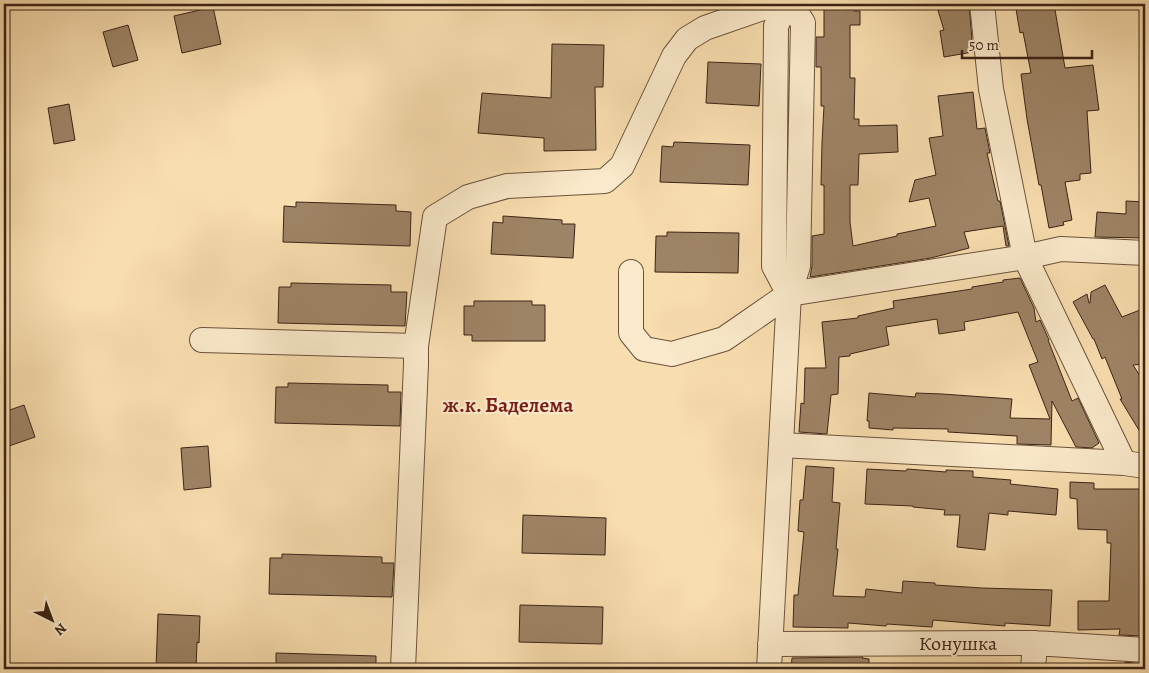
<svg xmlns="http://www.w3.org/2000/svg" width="1149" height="673" font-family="Alegreya,serif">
	<rect width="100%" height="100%" fill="#f8ddae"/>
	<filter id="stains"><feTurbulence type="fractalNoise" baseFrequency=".004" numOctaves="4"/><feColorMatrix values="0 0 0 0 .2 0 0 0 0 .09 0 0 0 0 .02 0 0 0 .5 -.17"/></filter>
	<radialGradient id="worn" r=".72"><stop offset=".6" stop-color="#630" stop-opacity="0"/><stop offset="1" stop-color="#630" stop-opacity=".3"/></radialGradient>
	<!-- building -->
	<path fill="#9e8466" stroke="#3c2417" d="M 824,4 L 854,4 L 854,11 L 860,11 L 860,25 L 850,25 L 850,78 L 855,78 L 854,119 L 859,119 L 859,126 L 897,125 L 898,152 L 859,154 L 858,185 L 850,185 L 850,222 L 853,246 L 897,236 L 897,234 L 936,226 L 929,198 L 909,202 L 915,180 L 936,175 L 929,138 L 943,136 L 938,96 L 973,92 L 977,129 L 985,128 L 990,153 L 987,153 L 998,201 L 1000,201 L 1009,246 L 1006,246 L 1003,226 L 964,232 L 969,248 L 931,258 L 810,277 L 812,266 L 812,236 L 824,234 L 824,185 L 821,185 L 822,143 L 824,106 L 821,106 L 821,67 L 816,67 L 816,37 L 824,37 Z
		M 936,4 L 969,4 L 973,52 L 944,57 L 940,31 L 944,30 Z
		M 1043,4 L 1054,4 L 1065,68 L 1093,65 L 1099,110 L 1087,111 L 1091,173 L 1080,174 L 1080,180 L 1065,182 L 1072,220 L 1063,222 L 1064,225 L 1049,228 L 1041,185 L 1039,185 L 1027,119 L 1021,74 L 1031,73 L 1023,32 L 1020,33 L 1016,9 Z
		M 213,7 L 221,44 L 182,53 L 174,16 Z
		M 128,25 L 138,60 L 113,67 L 103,32 Z
		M 552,44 L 604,45 L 603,87 L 595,87 L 596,150 L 544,151 L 544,138 L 478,133 L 482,93 L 551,98 Z
		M 708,62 L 761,64 L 759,106 L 706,103 Z
		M 69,104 L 75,140 L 54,144 L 48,108 Z
		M 674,142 L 750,145 L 748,185 L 660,182 L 662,146 L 673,147 Z
		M 1126,201 L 1145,202 L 1145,238 L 1095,237 L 1097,212 L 1126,214 Z
		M 296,202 L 396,205 L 396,211 L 411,212 L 410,246 L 283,242 L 284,206 L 296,207 Z
		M 503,216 L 562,220 L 562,224 L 575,224 L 573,258 L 491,254 L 493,222 L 503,223 Z
		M 667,232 L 739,233 L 738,273 L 655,272 L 656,236 L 667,236 Z
		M 1020,278 L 1034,308 L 1036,322 L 1040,320 L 1049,340 L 1048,340 L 1072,401 L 1078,398 L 1099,443 L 1092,448 L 1076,447 L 1052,401 L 1051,445 L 1017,444 L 1017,436 L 948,432 L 948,429 L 893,428 L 893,430 L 869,428 L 869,421 L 867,421 L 869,393 L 915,397 L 916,393 L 942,394 L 1012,399 L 1010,418 L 1050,419 L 1029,365 L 1038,362 L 1018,312 L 964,322 L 965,330 L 939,334 L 937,319 L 886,327 L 889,345 L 850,354 L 850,356 L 839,357 L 838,394 L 831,395 L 827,434 L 799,432 L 801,403 L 804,404 L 805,368 L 826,368 L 822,322 L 858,318 L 858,316 L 894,308 L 893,301 L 972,289 L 972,287 L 1003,282 L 1003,280 Z
		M 291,283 L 391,285 L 391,292 L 407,292 L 405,326 L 278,323 L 279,287 L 291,287 Z
		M 1105,285 L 1122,317 L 1145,308 L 1145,364 L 1133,365 L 1145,384 L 1145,440 L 1120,399 L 1122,399 L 1105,357 L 1102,359 L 1094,339 L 1093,339 L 1073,302 L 1087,294 L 1089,303 L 1090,303 L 1091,292 Z
		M 474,301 L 532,301 L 532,305 L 545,305 L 545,341 L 472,341 L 472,335 L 464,335 L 464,306 L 474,306 Z
		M 288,383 L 388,385 L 388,392 L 401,392 L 400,426 L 275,423 L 276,387 L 288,387 Z
		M 24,405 L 35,437 L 9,446 L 4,430 L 4,412 Z
		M 208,446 L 211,487 L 184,490 L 181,448 Z
		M 806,466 L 834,468 L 832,502 L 840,503 L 836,549 L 838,549 L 833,596 L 865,597 L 866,589 L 902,593 L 903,581 L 935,583 L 935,585 L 982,588 L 1052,590 L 1050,626 L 1005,623 L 1005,626 L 933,620 L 932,627 L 887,624 L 886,626 L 848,623 L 848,628 L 793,627 L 794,595 L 798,595 L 804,532 L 798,531 L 800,500 L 803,500 Z
		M 867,469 L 906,471 L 907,469 L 946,472 L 946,470 L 973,471 L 973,477 L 1011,480 L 1010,484 L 1058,489 L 1056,515 L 1008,511 L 1008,515 L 989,513 L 985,550 L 957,547 L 960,515 L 944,515 L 945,510 L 913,507 L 913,506 L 865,504 Z
		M 1070,482 L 1094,483 L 1094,489 L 1143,489 L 1142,568 L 1144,568 L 1142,606 L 1145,606 L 1144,636 L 1119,635 L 1120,629 L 1078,630 L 1078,601 L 1109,601 L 1111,543 L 1107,543 L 1107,530 L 1078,529 L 1077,499 L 1070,498 Z
		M 523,515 L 606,518 L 605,555 L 522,553 Z
		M 282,554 L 382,557 L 382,563 L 394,563 L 392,597 L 269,594 L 270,558 L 282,558 Z
		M 520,605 L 603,607 L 602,644 L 519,642 Z
		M 158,614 L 200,616 L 199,643 L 197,642 L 196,669 L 156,669 Z
		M 276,653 L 376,656 L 376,669 L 276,669 Z
		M 863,657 L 862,658 L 869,659 L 869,669 L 791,669 L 792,658 Z
		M 1125,662 L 1141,664 L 1141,669 L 1125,669 Z"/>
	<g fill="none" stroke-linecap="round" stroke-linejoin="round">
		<defs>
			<path id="minor" d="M 786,4 L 776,26 L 774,266 L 789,294
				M 982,4 L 991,89 L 1025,257 L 1124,463
				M 631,272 L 631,333 L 644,349 L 672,354 L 724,339 L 789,294 L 1025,257 L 1061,249 L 1145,253
				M 202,340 L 416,346
				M 781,445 L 1124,463 L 1145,466
				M 770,644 L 1035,643 L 1145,650
				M 403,669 L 416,364 L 416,346 L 435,217 L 468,197 L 507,186 L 605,181 L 622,166 L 674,56 L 687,39 L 705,28 L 774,4
				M 769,669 L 789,294 L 798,266 L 803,23 L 791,4
				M 1033,669 L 1035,643"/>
		</defs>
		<!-- minor casing -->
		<use href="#minor" stroke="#6b523d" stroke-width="26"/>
		<!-- minor -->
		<use href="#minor" stroke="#fae9ca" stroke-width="24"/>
	</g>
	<g text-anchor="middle" stroke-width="4" stroke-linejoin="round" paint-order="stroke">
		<!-- street labels -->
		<g font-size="20" fill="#3c2417" stroke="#fae9ca">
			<text x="958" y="650">Конушка</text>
		</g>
		<!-- neighbourhood labels -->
		<g font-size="21" font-weight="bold" fill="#7a1f14" stroke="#fae9ca">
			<text x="508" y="412">ж.к. Баделема</text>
		</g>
	</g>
	<!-- margin -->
	<rect width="1149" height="673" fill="none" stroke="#f8ddae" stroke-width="20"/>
	<rect x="5" y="5" width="1139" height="663" fill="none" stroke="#3c2417" stroke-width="2.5"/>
	<rect x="10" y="10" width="1129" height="653" fill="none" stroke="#3c2417"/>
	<!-- north arrow -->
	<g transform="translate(52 620) rotate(138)" stroke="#fae9ca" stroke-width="4" paint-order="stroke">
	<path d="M0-4L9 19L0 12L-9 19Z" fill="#3c2417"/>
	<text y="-8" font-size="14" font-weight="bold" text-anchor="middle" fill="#3c2417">N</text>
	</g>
	<!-- scale -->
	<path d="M962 50v8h130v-8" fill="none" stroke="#3c2417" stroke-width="2.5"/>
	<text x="969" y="50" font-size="15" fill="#3c2417" stroke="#fae9ca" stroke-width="4" paint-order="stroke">50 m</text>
	<rect width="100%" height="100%" filter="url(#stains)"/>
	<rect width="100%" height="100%" fill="url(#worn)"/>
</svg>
